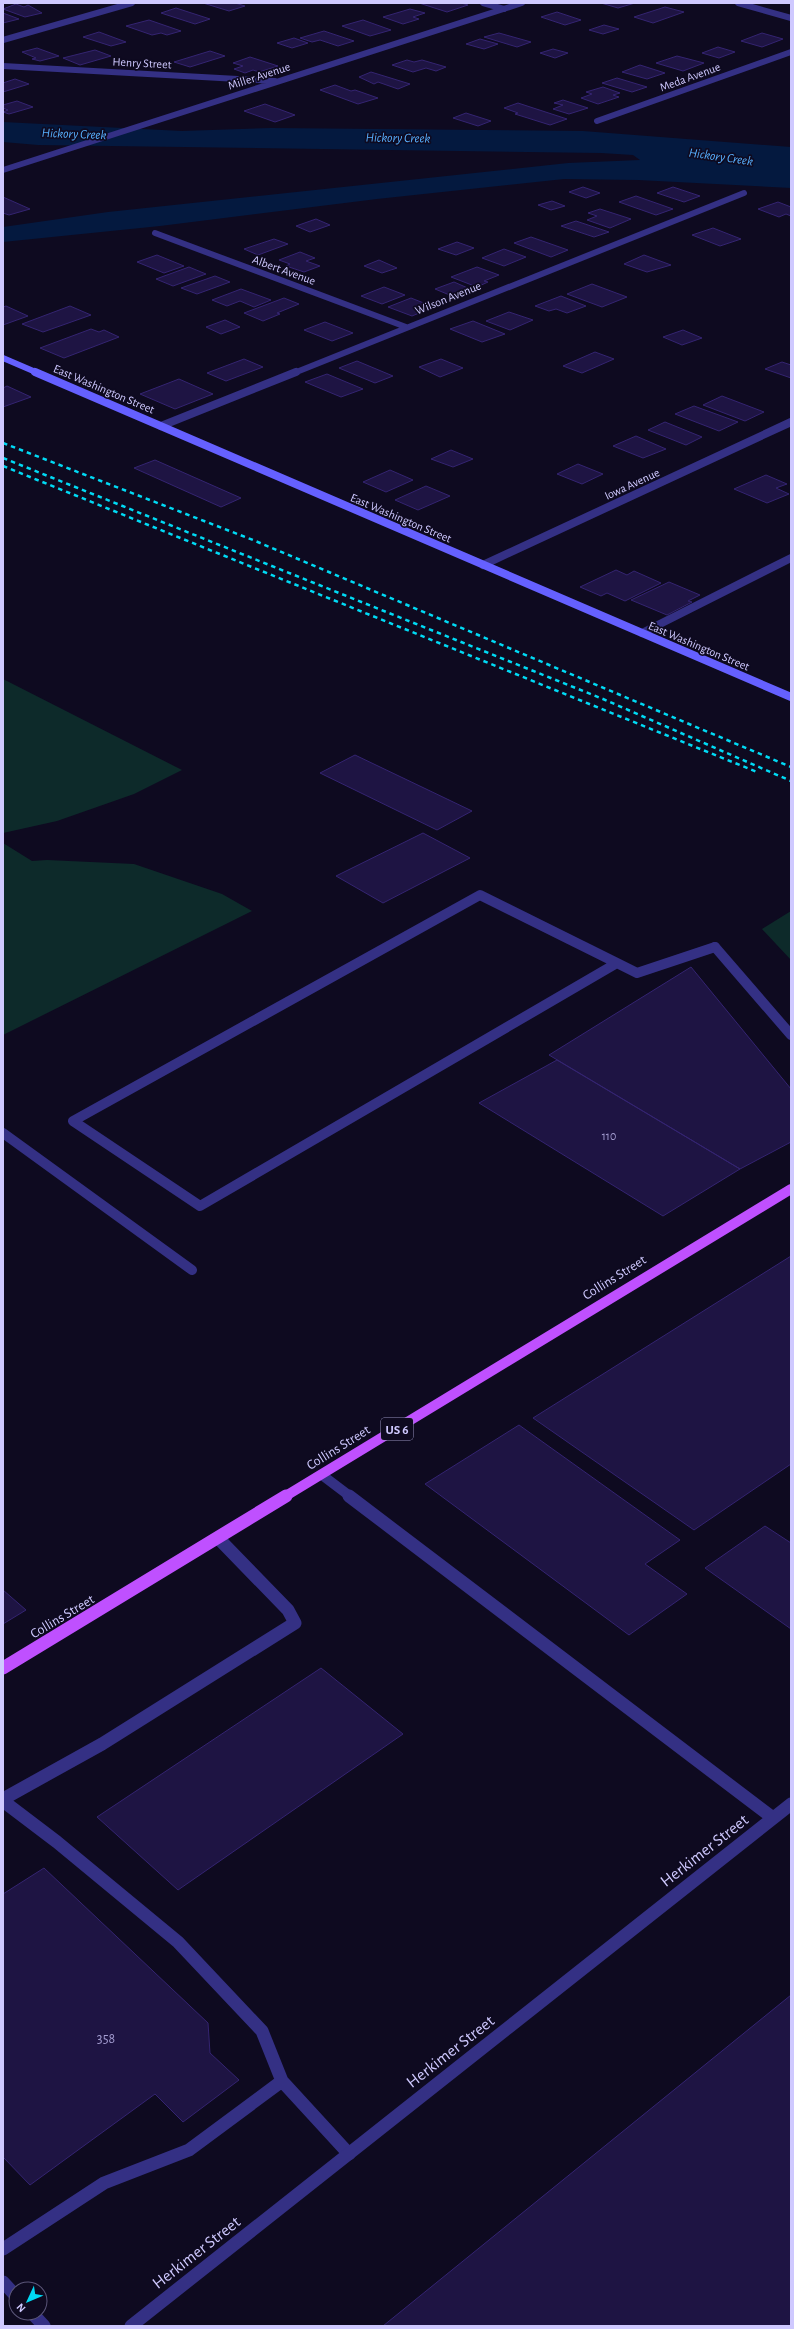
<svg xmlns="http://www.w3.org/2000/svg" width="794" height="2329" font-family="'Alegreya Sans',sans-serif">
	<rect width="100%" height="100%" fill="#0e0a20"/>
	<!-- green -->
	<path fill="#0d2a2a" d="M 3,679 L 182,770 L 134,794 L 57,821 L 3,833 Z
		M 3,843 L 32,861 L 47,860 L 134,864 L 222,894 L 252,911 L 3,1035 Z
		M 791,911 L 791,960 L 762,929 Z"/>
	<!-- water -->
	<path fill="#04193f" d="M 3,122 L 182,131 L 271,128 L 583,131 L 791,147 L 791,188 L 638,180 L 564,179 L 377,199 L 160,226 L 3,242 L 3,227 L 108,212 L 568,163 L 640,160 L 633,155 L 601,153 L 38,145 L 3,142 Z"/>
	<!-- building -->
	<path fill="#1e1443" stroke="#342471" d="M 203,3 L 235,3 L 245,6 L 229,11 Z
		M 419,3 L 461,3 L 468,5 L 447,12 Z
		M 601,3 L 635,3 L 618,8 Z
		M 16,4 L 24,7 L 28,5 L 42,13 L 25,17 L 3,9 Z
		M 665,7 L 684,12 L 653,23 L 634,17 Z
		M 176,8 L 210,19 L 195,24 L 161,13 Z
		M 410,9 L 425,13 L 413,17 L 419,19 L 403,24 L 383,17 Z
		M 557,12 L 581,20 L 565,25 L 541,17 Z
		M 3,13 L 19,19 L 3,23 Z
		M 149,20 L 181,31 L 167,35 L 161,33 L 152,35 L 126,26 Z
		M 363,20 L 391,30 L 370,36 L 342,26 Z
		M 604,25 L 619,29 L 603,34 L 589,30 Z
		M 324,31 L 354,41 L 338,46 L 320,40 L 312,42 L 300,38 Z
		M 99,32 L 126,42 L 111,46 L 83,37 Z
		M 499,33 L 531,42 L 517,47 L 484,37 Z
		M 762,33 L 783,39 L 762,47 L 741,41 Z
		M 294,38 L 308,43 L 292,48 L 277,43 Z
		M 480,39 L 498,44 L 484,49 L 466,44 Z
		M 718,47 L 735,52 L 719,58 L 702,53 Z
		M 37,48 L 59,56 L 40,61 L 32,59 L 36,58 L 22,52 Z
		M 553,49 L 568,53 L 555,58 L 540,53 Z
		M 95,50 L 111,56 L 80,65 L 63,58 Z
		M 210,51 L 225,56 L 190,67 L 174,62 Z
		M 677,56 L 704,63 L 683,71 L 656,63 Z
		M 250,57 L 278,66 L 259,72 L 253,70 L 245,73 L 234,69 L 243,66 L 233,63 Z
		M 407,60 L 414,62 L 422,60 L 446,67 L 436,71 L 426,68 L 413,72 L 392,65 Z
		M 640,65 L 665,73 L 647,79 L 622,72 Z
		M 371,72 L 410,84 L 398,89 L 378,82 L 374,84 L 359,77 Z
		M 617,78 L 647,87 L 632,92 L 602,83 Z
		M 15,79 L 29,84 L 3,92 L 3,83 Z
		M 335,85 L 351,91 L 355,90 L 378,98 L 358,104 L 320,90 Z
		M 603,87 L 620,93 L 613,95 L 619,97 L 598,104 L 581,98 L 592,94 L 586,92 Z
		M 563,100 L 588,108 L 569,114 L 553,109 L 563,105 L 554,103 Z
		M 17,101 L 33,107 L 9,114 L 3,112 L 8,110 L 3,108 L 3,105 Z
		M 518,103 L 567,119 L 550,125 L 515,114 L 518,113 L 504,108 Z
		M 265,104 L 295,115 L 275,122 L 244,111 Z
		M 466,113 L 491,121 L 478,126 L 453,118 Z
		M 583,187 L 600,193 L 586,198 L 569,192 Z
		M 673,187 L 700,196 L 684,202 L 657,193 Z
		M 636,196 L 673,209 L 656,215 L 619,202 Z
		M 3,197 L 30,209 L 9,215 L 3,213 Z
		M 552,201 L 565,206 L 551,210 L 538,205 Z
		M 778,202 L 791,207 L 791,216 L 786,214 L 779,217 L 758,209 Z
		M 600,209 L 631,219 L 610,228 L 587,220 L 597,216 L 588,213 Z
		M 316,219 L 330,225 L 310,232 L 296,226 Z
		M 576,221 L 609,232 L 594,237 L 561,226 Z
		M 713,228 L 741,239 L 720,246 L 692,235 Z
		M 531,237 L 568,250 L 551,257 L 514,243 Z
		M 274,239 L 288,244 L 258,255 L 244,249 Z
		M 457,242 L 474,248 L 456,255 L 438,249 Z
		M 504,249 L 526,257 L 504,266 L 482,258 Z
		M 300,252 L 315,258 L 306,261 L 320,266 L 304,272 L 286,266 L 290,264 L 279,260 Z
		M 157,255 L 184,266 L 164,273 L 137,262 Z
		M 644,255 L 671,265 L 647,272 L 624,264 Z
		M 379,260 L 397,268 L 382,273 L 364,266 Z
		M 189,267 L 206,274 L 173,286 L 156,279 Z
		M 477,267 L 499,275 L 484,281 L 488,282 L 477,287 L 451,277 Z
		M 215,276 L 230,282 L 197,294 L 181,288 Z
		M 454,282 L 470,289 L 452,296 L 435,289 Z
		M 592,284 L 627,297 L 602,307 L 567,294 Z
		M 384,287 L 405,295 L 382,304 L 361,296 Z
		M 241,289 L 271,300 L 254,307 L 240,301 L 227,306 L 212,300 Z
		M 561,296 L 586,306 L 567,313 L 556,309 L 549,311 L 535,306 Z
		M 284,298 L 299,304 L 277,313 L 280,314 L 263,321 L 244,313 Z
		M 411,298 L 434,307 L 412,316 L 388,307 Z
		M 6,306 L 28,316 L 3,325 L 3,307 Z
		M 70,306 L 91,315 L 43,332 L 22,324 Z
		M 509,312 L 533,320 L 510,330 L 486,321 Z
		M 225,320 L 240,327 L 221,334 L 206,327 Z
		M 473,321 L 505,334 L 482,342 L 450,329 Z
		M 325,322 L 353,333 L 332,341 L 304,330 Z
		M 91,329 L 99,332 L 104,330 L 119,337 L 64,358 L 40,348 Z
		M 683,330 L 702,338 L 682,345 L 663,337 Z
		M 595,352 L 614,359 L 582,373 L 563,366 Z
		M 244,359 L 263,367 L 226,381 L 207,373 Z
		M 441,359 L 463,368 L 440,377 L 419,367 Z
		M 357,361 L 393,376 L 375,383 L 339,368 Z
		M 782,362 L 791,365 L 791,378 L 765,369 Z
		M 327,374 L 363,389 L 341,397 L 305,382 Z
		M 179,379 L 213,394 L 175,409 L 140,394 Z
		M 7,386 L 31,397 L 3,407 L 3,388 Z
		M 722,396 L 764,412 L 745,421 L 703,405 Z
		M 694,406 L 738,422 L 719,431 L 675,414 Z
		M 665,422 L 702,437 L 686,445 L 648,430 Z
		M 636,436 L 666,449 L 643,458 L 613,446 Z
		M 451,450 L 473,459 L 453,467 L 431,459 Z
		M 155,460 L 241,498 L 221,507 L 134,468 Z
		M 578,464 L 603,474 L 582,484 L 557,474 Z
		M 390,470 L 413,480 L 386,492 L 363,482 Z
		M 766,475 L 787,484 L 776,488 L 789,494 L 767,503 L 734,489 Z
		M 426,486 L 450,496 L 418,510 L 395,500 Z
		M 616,570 L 627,575 L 634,571 L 661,583 L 625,601 L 607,593 L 601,596 L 580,587 Z
		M 669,582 L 700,595 L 688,601 L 692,602 L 667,615 L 631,600 Z
		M 355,755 L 472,811 L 437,830 L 320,773 Z
		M 423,833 L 470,858 L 383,903 L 336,876 Z
		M 691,967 L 791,1089 L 791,1142 L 740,1169 L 549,1055 Z
		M 557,1060 L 740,1169 L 663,1216 L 479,1103 Z
		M 791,1256 L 791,1464 L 694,1530 L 533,1418 Z
		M 519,1425 L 680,1540 L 645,1564 L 687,1594 L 629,1635 L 425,1484 Z
		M 765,1526 L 791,1543 L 791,1629 L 705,1568 Z
		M 3,1590 L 26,1610 L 3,1624 Z
		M 321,1668 L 403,1734 L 178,1890 L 97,1817 Z
		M 44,1868 L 208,2023 L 210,2053 L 239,2080 L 183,2122 L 155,2094 L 30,2185 L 3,2157 L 3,1894 Z
		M 791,1995 L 791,2326 L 383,2326 Z"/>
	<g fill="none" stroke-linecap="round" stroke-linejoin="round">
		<!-- lane-far3 -->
		<path stroke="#343084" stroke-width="6" d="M 483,3 L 504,9"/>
		<!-- lane-far2 -->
		<path stroke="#343084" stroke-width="8" d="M 642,633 L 791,558"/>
		<!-- lane-far1 -->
		<path stroke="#343084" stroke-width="10" d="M 480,895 L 617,963 L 200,1206 L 73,1121 Z
			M 617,963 L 637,973 L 715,947
			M 3,1133 L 192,1270"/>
		<!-- lane -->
		<path stroke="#343084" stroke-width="13" d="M 3,1799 L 102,1744 L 295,1623 L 288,1610 L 219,1539
			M 3,1801 L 57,1842 L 178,1942 L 262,2031 L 282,2081 L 189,2150 L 104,2183 L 3,2249
			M 282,2081 L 349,2154
			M 3,2282 L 16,2296
			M 32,2313 L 44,2326"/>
		<!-- street-far3 -->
		<path stroke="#343084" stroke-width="6" d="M 738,3 L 791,18
			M 3,40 L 132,3
			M 3,66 L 275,81
			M 597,121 L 791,52
			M 3,170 L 522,3
			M 155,233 L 406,327
			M 294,373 L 744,193"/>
		<!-- street-far2 -->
		<path stroke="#343084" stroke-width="8" d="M 161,426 L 296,372
			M 483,565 L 791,422"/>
		<!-- street-far1 -->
		<path stroke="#343084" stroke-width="10" d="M 715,947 L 791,1035
			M 322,1475 L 351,1497"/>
		<!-- street -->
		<path stroke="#343084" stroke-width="13" d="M 349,1496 L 773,1818
			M 131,2326 L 791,1804"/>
		<!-- secondary-far1 -->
		<path stroke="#6560ff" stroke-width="6" d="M 3,358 L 38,373"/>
		<!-- secondary -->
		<path stroke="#6560ff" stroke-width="8" d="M 35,372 L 791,697"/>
		<!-- primary-far1 -->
		<path stroke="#bf50ff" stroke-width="10" d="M 284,1497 L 791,1189"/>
		<!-- primary -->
		<path stroke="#bf50ff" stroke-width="13" d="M 3,1668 L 286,1496"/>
		<!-- rail -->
		<path stroke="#00daf4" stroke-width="2.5" stroke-dasharray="4.5 4" stroke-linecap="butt" d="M 3,443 L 253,540 L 791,767
			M 3,458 L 603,699 L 791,781
			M 3,466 L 757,772"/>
	</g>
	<g text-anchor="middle" stroke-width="3.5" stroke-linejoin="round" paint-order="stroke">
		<!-- far-street labels -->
		<g font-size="12" fill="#cfc9ff" stroke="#0e0a20">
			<text transform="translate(142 63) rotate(3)" y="4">Henry Street</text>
			<text transform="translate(259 76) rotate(-18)" y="4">Miller Avenue</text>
			<text transform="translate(690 77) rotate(-20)" y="4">Meda Avenue</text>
			<text transform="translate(284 270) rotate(20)" y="4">Albert Avenue</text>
			<text transform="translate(448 298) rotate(-22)" y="4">Wilson Avenue</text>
			<text transform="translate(104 389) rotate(23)" y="4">East Washington Street</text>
			<text transform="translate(632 484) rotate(-25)" y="4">Iowa Avenue</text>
			<text transform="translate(401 518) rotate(23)" y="4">East Washington Street</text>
			<text transform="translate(699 646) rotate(23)" y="4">East Washington Street</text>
		</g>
		<!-- number labels -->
		<g font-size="12" fill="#a39cd0">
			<text x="609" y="1140">110</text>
		</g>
		<!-- far-water labels -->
		<g font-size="13" font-style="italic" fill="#57b0ff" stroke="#0e0a20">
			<text transform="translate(74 133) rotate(2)" y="5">Hickory Creek</text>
			<text transform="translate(398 137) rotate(1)" y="5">Hickory Creek</text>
			<text transform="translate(721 156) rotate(8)" y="5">Hickory Creek</text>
		</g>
		<!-- shield labels -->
		<rect fill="#0e0a20" stroke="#9590bc" stroke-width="1" x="381" y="1418" width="32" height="22" rx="3"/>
		<g font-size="13" font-weight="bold" fill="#cfc9ff">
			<text x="397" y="1434">US 6</text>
		</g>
		<!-- street labels -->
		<g font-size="14" fill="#cfc9ff" stroke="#0e0a20">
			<text transform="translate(614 1277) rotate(-32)" y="5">Collins Street</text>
			<text transform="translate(338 1447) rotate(-32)" y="5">Collins Street</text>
			<text transform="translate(62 1616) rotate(-31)" y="5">Collins Street</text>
		</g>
		<!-- near-number labels -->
		<g font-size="14" fill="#a39cd0">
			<text x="106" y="2043">358</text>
		</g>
		<!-- near-street labels -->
		<g font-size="17" fill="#cfc9ff" stroke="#0e0a20">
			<text transform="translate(704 1850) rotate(-38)" y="6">Herkimer Street</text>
			<text transform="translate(450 2051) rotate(-38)" y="6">Herkimer Street</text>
			<text transform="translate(196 2252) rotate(-38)" y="6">Herkimer Street</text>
		</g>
	</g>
	<!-- border -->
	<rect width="794" height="2329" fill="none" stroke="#cfc9ff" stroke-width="8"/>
	<!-- north arrow -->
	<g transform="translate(28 2301) rotate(226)"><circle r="19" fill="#0e0a20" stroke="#5b5679"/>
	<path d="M0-3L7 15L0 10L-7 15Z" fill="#00daf4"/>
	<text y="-6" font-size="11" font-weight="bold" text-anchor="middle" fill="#cfc9ff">N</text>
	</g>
</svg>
